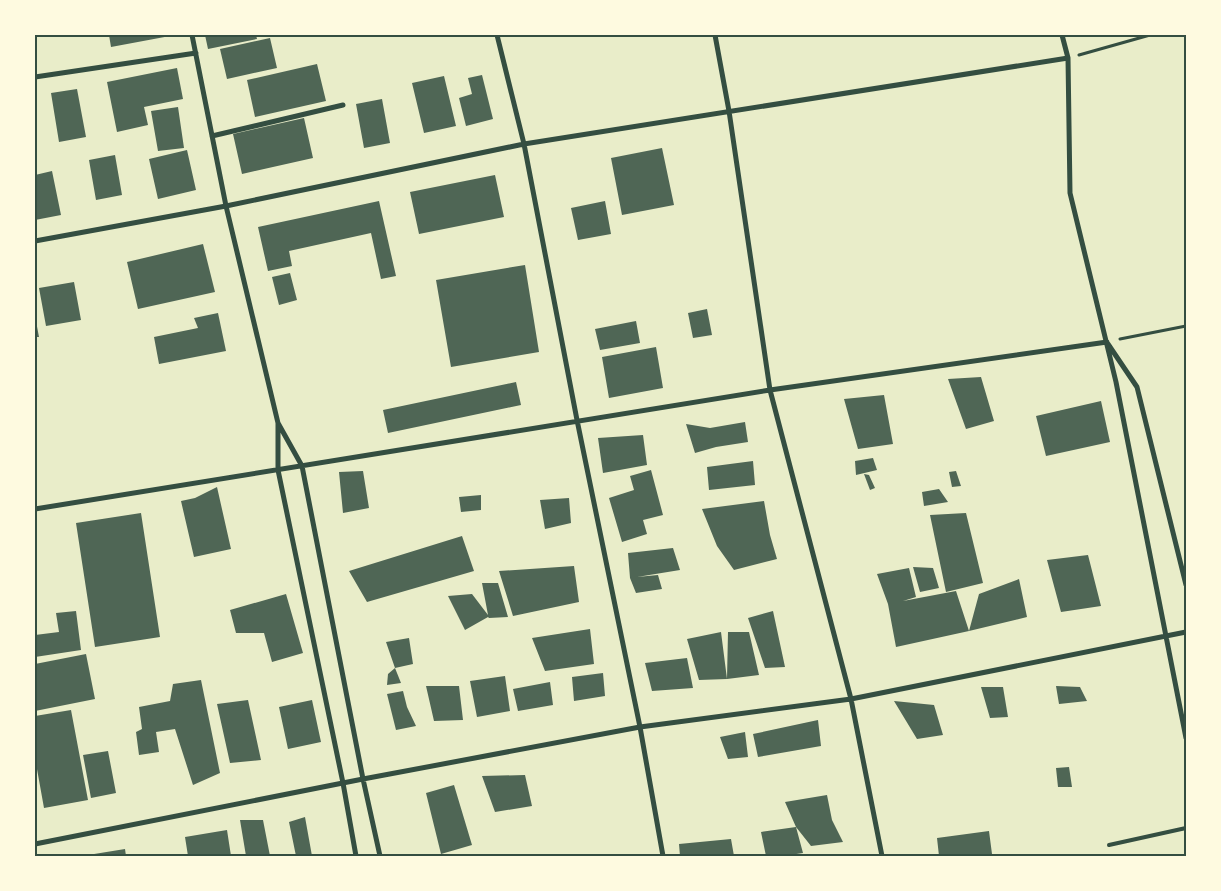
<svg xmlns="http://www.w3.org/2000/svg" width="1221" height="891" font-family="Helvetica,sans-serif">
	<rect width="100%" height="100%" fill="#e9edc9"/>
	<!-- building -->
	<path fill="#4f6655" d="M 109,35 L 170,35 L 170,36 L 111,47 Z
		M 205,35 L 256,35 L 257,39 L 208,49 Z
		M 270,38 L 277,68 L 227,79 L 220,49 Z
		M 317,64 L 326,101 L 255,117 L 247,80 Z
		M 177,68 L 183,99 L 144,107 L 148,125 L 117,132 L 107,82 Z
		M 482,75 L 493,119 L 466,126 L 459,98 L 472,94 L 468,78 Z
		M 444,76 L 456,126 L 424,133 L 412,83 Z
		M 77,89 L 86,137 L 59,142 L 51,93 Z
		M 382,99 L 390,143 L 364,148 L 356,104 Z
		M 178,107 L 184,148 L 158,151 L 151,111 Z
		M 304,118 L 313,158 L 242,174 L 233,134 Z
		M 662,148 L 674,205 L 622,215 L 611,158 Z
		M 187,150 L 196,190 L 158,199 L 149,159 Z
		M 115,155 L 122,195 L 96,200 L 89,160 Z
		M 52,171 L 61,215 L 35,220 L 35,175 Z
		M 495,175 L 504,217 L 419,234 L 410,192 Z
		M 379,201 L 396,276 L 381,279 L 371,233 L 289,251 L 292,266 L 268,271 L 258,227 Z
		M 605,201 L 611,234 L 578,240 L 571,208 Z
		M 203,244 L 215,292 L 138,309 L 127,262 Z
		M 525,265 L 539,352 L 451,367 L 436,280 Z
		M 290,273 L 297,300 L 279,305 L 272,277 Z
		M 74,282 L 81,320 L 46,326 L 39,288 Z
		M 707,309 L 712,335 L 693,338 L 688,313 Z
		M 218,313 L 226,351 L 159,364 L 154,337 L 198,328 L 194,318 Z
		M 35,316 L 39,337 L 35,337 Z
		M 636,321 L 640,343 L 600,350 L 595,329 Z
		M 656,347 L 663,388 L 609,398 L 602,357 Z
		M 981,377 L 994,421 L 966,429 L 948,379 Z
		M 516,382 L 521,405 L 388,433 L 383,410 Z
		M 884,395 L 893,444 L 858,449 L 844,399 Z
		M 1101,401 L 1110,442 L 1046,456 L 1036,416 Z
		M 745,422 L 748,442 L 716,447 L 695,453 L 686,424 L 710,428 Z
		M 643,435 L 647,465 L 603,473 L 598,438 Z
		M 873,458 L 877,470 L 856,475 L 855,461 Z
		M 753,461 L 755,485 L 709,490 L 707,467 Z
		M 651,470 L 663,515 L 643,520 L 647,534 L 622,542 L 609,498 L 634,490 L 630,476 Z
		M 363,471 L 369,508 L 343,513 L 339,472 Z
		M 956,471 L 961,486 L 952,487 L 949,472 Z
		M 864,474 L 869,475 L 875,488 L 870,490 Z
		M 217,487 L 231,549 L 194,557 L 181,501 L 195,498 Z
		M 939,489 L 948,502 L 924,506 L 922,492 Z
		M 481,495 L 481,510 L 461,512 L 459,497 Z
		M 569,498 L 571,523 L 545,529 L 540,500 Z
		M 764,501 L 770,535 L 777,559 L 734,570 L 717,546 L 702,509 Z
		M 141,513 L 160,637 L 95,647 L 76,523 Z
		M 966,513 L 983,583 L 946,592 L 930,515 Z
		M 462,536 L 474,571 L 367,602 L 349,571 Z
		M 673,548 L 680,570 L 637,577 L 658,575 L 662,589 L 636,593 L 630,578 L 628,553 Z
		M 1088,555 L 1101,606 L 1061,612 L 1047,560 Z
		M 574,566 L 579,602 L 513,616 L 499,571 Z
		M 913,567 L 933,568 L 939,588 L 920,592 Z
		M 909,568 L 916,597 L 903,601 L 956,591 L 969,631 L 896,647 L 888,604 L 877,574 Z
		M 1019,579 L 1027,617 L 969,631 L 979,594 Z
		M 482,583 L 498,583 L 508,617 L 489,618 L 488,617 L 465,630 L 448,596 L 472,594 L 488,615 Z
		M 286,594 L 303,653 L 272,662 L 264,633 L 236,633 L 230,610 Z
		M 76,611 L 81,650 L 35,657 L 35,635 L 59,632 L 56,613 Z
		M 773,611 L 785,667 L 765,668 L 748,618 Z
		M 590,629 L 594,664 L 545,671 L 532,638 Z
		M 721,632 L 727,679 L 699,680 L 687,639 Z
		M 728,632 L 749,632 L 759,675 L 727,679 Z
		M 409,638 L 413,664 L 395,668 L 386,642 Z
		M 86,654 L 95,699 L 35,711 L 35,664 Z
		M 687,658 L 693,688 L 652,691 L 645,663 Z
		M 395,668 L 401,683 L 387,685 L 388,674 Z
		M 603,673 L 605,696 L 574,701 L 572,677 Z
		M 505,676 L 510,711 L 477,717 L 470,681 Z
		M 201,680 L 220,773 L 193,785 L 175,729 L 156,732 L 159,752 L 139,755 L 136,732 L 142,729 L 139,707 L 170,701 L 173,684 Z
		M 550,682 L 553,705 L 518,711 L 513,689 Z
		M 426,686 L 459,686 L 463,720 L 434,721 Z
		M 1056,686 L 1080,687 L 1087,701 L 1059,704 Z
		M 981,687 L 1003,687 L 1008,717 L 990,718 Z
		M 403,691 L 407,707 L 416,726 L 396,730 L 387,694 Z
		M 248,700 L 261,760 L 230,763 L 217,704 Z
		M 312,700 L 321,742 L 288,749 L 279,707 Z
		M 894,701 L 934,705 L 943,735 L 917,739 Z
		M 71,710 L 88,800 L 44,808 L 35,758 L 35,716 Z
		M 818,720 L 821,746 L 758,757 L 753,734 Z
		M 745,732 L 748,757 L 728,759 L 720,737 Z
		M 108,751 L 116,793 L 91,798 L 83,755 Z
		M 1069,767 L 1072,787 L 1058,787 L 1056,768 Z
		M 525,775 L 532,806 L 495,812 L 482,776 Z
		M 454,785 L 472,845 L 441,854 L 426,793 Z
		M 827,795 L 832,820 L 843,842 L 811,846 L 796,827 L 803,853 L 783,856 L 766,856 L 761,832 L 796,827 L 785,802 Z
		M 305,817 L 312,856 L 296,856 L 289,822 Z
		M 240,820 L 263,820 L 270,856 L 246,856 Z
		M 227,830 L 231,856 L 188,856 L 185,837 Z
		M 989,831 L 992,854 L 980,856 L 939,856 L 937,838 Z
		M 731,839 L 734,856 L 680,856 L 679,844 Z
		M 125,849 L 126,856 L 89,856 L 88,855 Z"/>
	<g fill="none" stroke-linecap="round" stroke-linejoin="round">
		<!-- path -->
		<path stroke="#344e41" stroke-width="3" d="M 1079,55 L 1150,35
			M 1120,339 L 1186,326"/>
		<!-- service -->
		<path stroke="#344e41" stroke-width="4" d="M 1109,845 L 1186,828"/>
		<!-- minor -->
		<path stroke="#344e41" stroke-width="5" d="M 192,35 L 226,206 L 278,423 L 278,470 L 343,783 L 356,856
			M 497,35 L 524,144 L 577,420 L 640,727 L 663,856
			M 715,35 L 729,111 L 770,390 L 851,699 L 882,856
			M 1062,35 L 1068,58 L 1070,193 L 1116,382 L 1186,738
			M 35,77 L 196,53
			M 212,136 L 343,105
			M 35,241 L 226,206 L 524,144 L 1068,58
			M 1108,344 L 1137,387 L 1186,585
			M 278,423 L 302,466 L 363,779 L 380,856
			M 35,509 L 770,390 L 1107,342
			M 35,844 L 363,779 L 640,727 L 851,699 L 1186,632"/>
	</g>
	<!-- border -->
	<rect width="1221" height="891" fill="none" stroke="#fefae0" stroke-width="72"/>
	<rect x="36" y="36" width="1149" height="819" fill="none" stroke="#344e41" stroke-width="2"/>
</svg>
